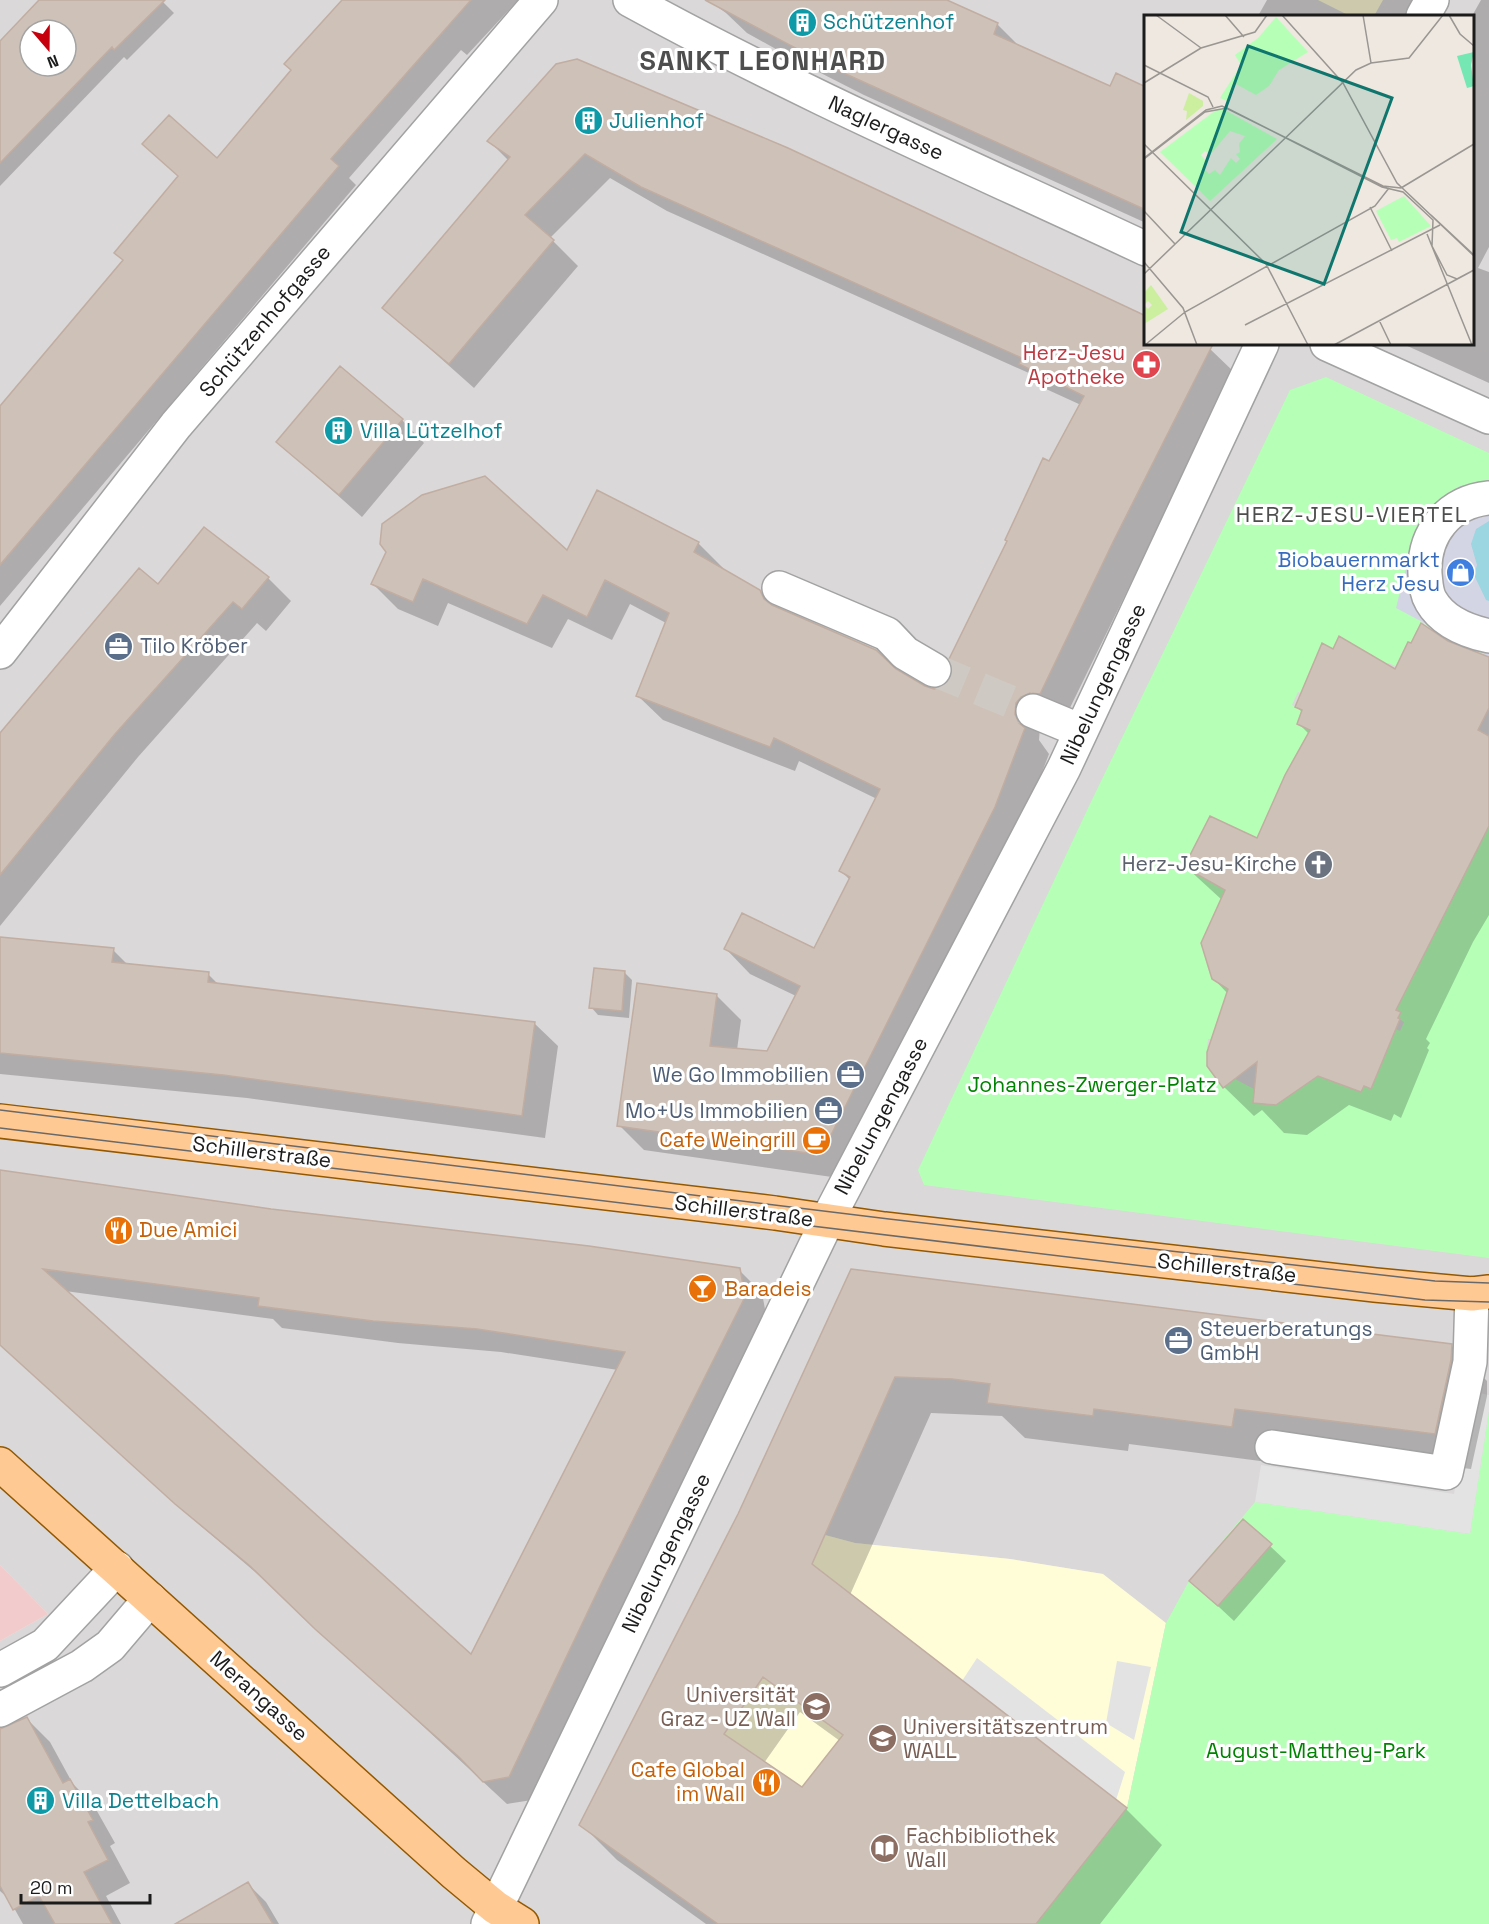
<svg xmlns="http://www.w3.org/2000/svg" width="1489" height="1924" font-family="'Space Grotesk',sans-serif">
	<rect width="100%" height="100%" fill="#eee8e0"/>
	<!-- residential -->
	<path fill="#dad8d8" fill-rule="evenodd" d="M 0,0 L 1489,0 L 1489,1924 L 1036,1924 L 1127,1808 L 1103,1574 L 1010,1559 L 855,1543 L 825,1535 L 813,1564 L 718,1924 L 0,1924 L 0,1641 L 48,1614 L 0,1565 ZM 1146,16 L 1472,16 L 1472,344 L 1146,344 ZM 30,30 L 66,30 L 66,66 L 30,66 Z"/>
	<!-- commercial -->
	<path fill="#f2cccd" d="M 0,1565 L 48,1614 L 0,1641 Z"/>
	<!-- education -->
	<path fill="#fffcd8" d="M 1318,0 L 1383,0 L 1374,16 L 1350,16 Z
		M 738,1514 L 812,1564 L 825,1535 L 855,1543 L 1010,1559 L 1103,1574 L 1166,1623 L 1127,1808 L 1036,1924 L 718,1924 L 579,1825 Z"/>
	<!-- park -->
	<path fill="#b6ffb7" d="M 1326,377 L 1489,453 L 1489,657 L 1424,624 L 1423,621 L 1411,643 L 1408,642 L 1404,650 L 1407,651 L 1398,667 L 1388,663 L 1382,674 L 1322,644 L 1316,658 L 1326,664 L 1309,697 L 1298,692 L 1292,705 L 1302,710 L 1310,730 L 1314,759 L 1298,752 L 1293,760 L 1270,846 L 1253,837 L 1228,886 L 1206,959 L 1208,965 L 1218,966 L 1224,979 L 1220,984 L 1226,987 L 1231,980 L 1223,1039 L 1208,1039 L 1207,1048 L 1223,1050 L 1235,1079 L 1254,1089 L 1253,1103 L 1263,1104 L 1264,1091 L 1305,1058 L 1355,1082 L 1352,1089 L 1361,1092 L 1364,1086 L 1371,1089 L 1393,1028 L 1400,1031 L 1404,1022 L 1398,1018 L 1401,1012 L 1391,1008 L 1410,982 L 1460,885 L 1442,877 L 1458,843 L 1477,852 L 1481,842 L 1464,833 L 1489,805 L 1489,1258 L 924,1185 L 918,1170 L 1089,806 L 1290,390 Z
		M 1489,1411 L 1489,1924 L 1036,1924 L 1127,1808 L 1166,1623 L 1189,1581 L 1255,1502 L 1470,1534 Z"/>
	<!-- parking -->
	<path fill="#e3e3e3" d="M 1470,1391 L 1489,1395 L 1489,1411 L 1470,1534 L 1255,1502 L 1261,1465 L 1454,1494 Z
		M 977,1658 L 1125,1772 L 1116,1800 L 962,1681 Z
		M 1117,1661 L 1151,1667 L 1134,1740 L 1106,1723 Z"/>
	<!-- plaza -->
	<path fill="#d4d5e4" d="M 1489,483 L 1489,657 L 1396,608 L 1415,531 L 1437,502 L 1460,486 Z"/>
	<!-- water -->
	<path fill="#9bd6e1" d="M 1489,521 L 1489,601 L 1486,600 L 1474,575 L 1477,565 L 1471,544 L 1476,529 Z"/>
	<!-- shadow -->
	<path fill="#0003" fill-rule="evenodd" d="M 44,0 L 161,0 L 174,13 L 127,60 L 124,57 L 0,186 L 0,43 ZM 30,30 L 66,30 L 66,66 L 30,66 Z
		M 344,0 L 518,0 L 467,55 L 461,50 L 349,178 L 356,185 L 0,606 L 0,408 L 293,71 Z
		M 708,0 L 944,0 L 997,24 L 1020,47 L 1111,88 L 1146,88 L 1146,223 L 864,95 L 799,62 L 747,33 L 726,13 Z
		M 1267,0 L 1421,0 L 1413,16 L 1258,16 Z
		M 1481,0 L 1489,0 L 1489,247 L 1478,268 L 1489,272 L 1489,383 L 1403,344 L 1472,344 L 1472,16 Z
		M 577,61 L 679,102 L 914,207 L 1146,317 L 1146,344 L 1201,344 L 1209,348 L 1234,372 L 1065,718 L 1040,728 L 1039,740 L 1049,754 L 1019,832 L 846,1179 L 644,1150 L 619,1125 L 717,996 L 741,1020 L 737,1050 L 767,1052 L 796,996 L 750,974 L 726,949 L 815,950 L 850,880 L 841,871 L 877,799 L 799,761 L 795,771 L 663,720 L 638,696 L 666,623 L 630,604 L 612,640 L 568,619 L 552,648 L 448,603 L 438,626 L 398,609 L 373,584 L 568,552 L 698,543 L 723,568 L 722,570 L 759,591 L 778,610 L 924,688 L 934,690 L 945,687 L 952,680 L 1008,541 L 1081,405 L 1046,389 L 1031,374 L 667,211 L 610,178 L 550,238 L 578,266 L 474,388 L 384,308 L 509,161 L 489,141 Z
		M 402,420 L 424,443 L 362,517 L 278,442 Z
		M 205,529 L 268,578 L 291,601 L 266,631 L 257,623 L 138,757 L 0,926 L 0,735 L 139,570 L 158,586 Z
		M 1447,643 L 1489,659 L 1489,915 L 1473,942 L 1426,1039 L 1430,1043 L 1427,1048 L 1429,1050 L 1401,1118 L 1394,1114 L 1391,1121 L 1349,1105 L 1307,1135 L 1284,1133 L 1262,1110 L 1254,1116 L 1224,1087 L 1228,994 L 1213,978 L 1222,900 L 1186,867 L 1258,840 L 1309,734 L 1299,724 L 1303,713 L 1296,706 L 1396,671 Z
		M 0,938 L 113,950 L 129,966 L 208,974 L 219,985 L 534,1023 L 558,1046 L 545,1138 L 247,1098 L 0,1074 Z
		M 625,973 L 632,980 L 629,1018 L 598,1015 L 591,1007 Z
		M 0,1172 L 271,1211 L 739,1270 L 762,1293 L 767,1320 L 532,1800 L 507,1804 L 275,1589 L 201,1526 L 0,1345 ZM 65,1291 L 273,1319 L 282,1328 L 398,1343 L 501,1352 L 618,1370 L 472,1656 Z
		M 852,1271 L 1451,1345 L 1487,1381 L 1487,1396 L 1471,1469 L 1270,1444 L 1268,1462 L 1129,1444 L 1128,1451 L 1025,1438 L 1002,1416 L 931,1413 L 850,1595 L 1126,1809 L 1162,1845 L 1100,1924 L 706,1924 L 617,1860 L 581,1824 L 739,1514 ZM 800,1712 L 840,1741 L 802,1789 L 764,1763 Z
		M 1243,1521 L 1286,1561 L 1234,1621 L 1191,1581 Z
		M 27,1719 L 50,1742 L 73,1784 L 93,1804 L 115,1843 L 110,1846 L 130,1883 L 106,1896 L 121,1924 L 23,1924 L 9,1899 L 0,1891 L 0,1730 Z
		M 248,1884 L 266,1902 L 279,1924 L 178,1924 Z"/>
	<!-- building -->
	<path fill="#cec1b8" stroke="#c1ada1" stroke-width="1.5" fill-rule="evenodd" d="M 39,0 L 165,0 L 114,50 L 112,47 L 0,163 L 0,41 ZM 30,30 L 66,30 L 66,66 L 30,66 Z
		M 342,0 L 471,0 L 331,159 L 339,166 L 0,565 L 0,406 L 123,260 L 114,253 L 178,176 L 142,144 L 169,115 L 217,158 L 291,70 L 284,64 Z
		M 705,0 L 947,0 L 998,23 L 994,34 L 1110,86 L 1116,73 L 1146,87 L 1146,210 L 837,70 Z
		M 577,59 L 788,148 L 1146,316 L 1146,344 L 1213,344 L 1113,542 L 1040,694 L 1030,693 L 1021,697 L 1016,703 L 1015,714 L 1019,723 L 1025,728 L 995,807 L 821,1155 L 617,1126 L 637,983 L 717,994 L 710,1046 L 767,1051 L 800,986 L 724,949 L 742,913 L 814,948 L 850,877 L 839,871 L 880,789 L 774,738 L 770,747 L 636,696 L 669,613 L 605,580 L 587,617 L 543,595 L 527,624 L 423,579 L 413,602 L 371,584 L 386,552 L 380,544 L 382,524 L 422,495 L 485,476 L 567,550 L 597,490 L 699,542 L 694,552 L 760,590 L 764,599 L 772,605 L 876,650 L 896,669 L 925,686 L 934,689 L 944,686 L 950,679 L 953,670 L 949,659 L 1007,541 L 1005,540 L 1043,458 L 1049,461 L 1084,396 L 1019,364 L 1022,358 L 641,187 L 585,154 L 525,215 L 554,240 L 449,364 L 382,308 L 510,157 L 487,141 L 556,64 Z
		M 340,366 L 403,419 L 339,495 L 276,442 Z
		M 204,527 L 269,577 L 242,609 L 233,602 L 115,734 L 0,875 L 0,733 L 139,568 L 158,584 Z
		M 1421,623 L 1448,641 L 1489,657 L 1489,708 L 1478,730 L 1489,736 L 1489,826 L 1396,1010 L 1401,1012 L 1398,1018 L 1400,1019 L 1371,1089 L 1364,1086 L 1361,1092 L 1318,1076 L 1276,1105 L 1253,1103 L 1257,1062 L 1223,1088 L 1207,1066 L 1207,1052 L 1228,989 L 1212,979 L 1201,943 L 1225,890 L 1184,867 L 1210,816 L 1257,838 L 1285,775 L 1310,730 L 1297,724 L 1302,710 L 1295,707 L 1322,643 L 1333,649 L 1339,636 L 1395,669 L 1408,642 L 1411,643 Z
		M 0,937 L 114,948 L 112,962 L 209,972 L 208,982 L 535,1022 L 522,1116 L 223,1075 L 0,1053 Z
		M 594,968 L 625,971 L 622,1011 L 589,1008 Z
		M 0,1170 L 271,1209 L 589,1246 L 740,1268 L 745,1297 L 602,1582 L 509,1777 L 483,1782 L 460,1758 L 315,1629 L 250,1566 L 175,1504 L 0,1345 ZM 43,1269 L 259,1298 L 258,1306 L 373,1321 L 477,1329 L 625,1352 L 471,1654 Z
		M 851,1269 L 1452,1344 L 1451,1360 L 1435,1434 L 1235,1409 L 1232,1427 L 1094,1409 L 1093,1416 L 987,1403 L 990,1384 L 952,1379 L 895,1377 L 812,1564 L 1127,1808 L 1036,1924 L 718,1924 L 579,1825 L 738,1514 ZM 763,1677 L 843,1735 L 802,1787 L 724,1734 Z
		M 1243,1519 L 1272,1544 L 1218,1606 L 1189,1581 Z
		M 27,1717 L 63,1783 L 70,1779 L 93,1820 L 88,1822 L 108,1860 L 84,1872 L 112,1924 L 55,1924 L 39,1896 L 13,1910 L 0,1886 L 0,1729 Z
		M 248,1882 L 273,1924 L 175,1924 Z"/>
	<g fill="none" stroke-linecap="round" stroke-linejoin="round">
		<!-- minor-tunnel -->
		<path stroke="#cec9c2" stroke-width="33" stroke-dasharray="33 16" stroke-linecap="butt" d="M 934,670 L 1033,711"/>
		<defs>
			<path id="minor" d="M 630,0 C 797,92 973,168 1146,249
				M 1423,16 L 1432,0
				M 1327,344 L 1489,417
				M 1489,498 C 1449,502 1423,533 1425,574 C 1426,583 1426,593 1431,601 C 1443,622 1466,631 1489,636
				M 779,588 L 887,634 L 905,653 L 934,670
				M 0,652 L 176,425 L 541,0
				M 1033,711 L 1081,731
				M 1272,1447 L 1446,1473 L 1470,1362 L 1472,1294
				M 0,1670 L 45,1645 L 117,1568
				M 0,1710 L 82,1666 L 110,1646 L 150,1599
				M 488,1924 L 832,1211 L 1064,768 L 1262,344"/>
			<path id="major" d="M 0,1121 L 775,1213 L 884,1229 L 1375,1285 L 1472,1294 L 1489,1292
				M 0,1464 L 454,1873 L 495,1907 L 522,1924"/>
		</defs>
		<!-- minor casing -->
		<use href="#minor" stroke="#a2a2a2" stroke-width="36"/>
		<!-- major casing -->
		<use href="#major" stroke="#935800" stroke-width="36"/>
		<!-- minor -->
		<use href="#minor" stroke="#fff" stroke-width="33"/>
		<!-- major -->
		<use href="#major" stroke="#ffc994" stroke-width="33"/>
		<!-- tram -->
		<path stroke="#696969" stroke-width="1.5" d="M 0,1110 L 889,1219 L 1435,1281 L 1489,1283
			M 0,1128 L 1425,1300 L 1489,1302"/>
	</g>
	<!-- icons -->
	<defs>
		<symbol id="building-disc" viewBox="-11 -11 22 22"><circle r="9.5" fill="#0f9aa8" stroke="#fff"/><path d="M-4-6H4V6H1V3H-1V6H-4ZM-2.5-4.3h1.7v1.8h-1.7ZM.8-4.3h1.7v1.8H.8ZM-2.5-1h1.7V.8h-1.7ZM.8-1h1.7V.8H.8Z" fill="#fff"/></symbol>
		<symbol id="pharmacy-disc" viewBox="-11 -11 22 22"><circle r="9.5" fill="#e0444e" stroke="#fff"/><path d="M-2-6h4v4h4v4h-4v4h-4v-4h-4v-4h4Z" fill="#fff"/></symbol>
		<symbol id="shop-disc" viewBox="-11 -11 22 22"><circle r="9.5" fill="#3f7fe0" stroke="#fff"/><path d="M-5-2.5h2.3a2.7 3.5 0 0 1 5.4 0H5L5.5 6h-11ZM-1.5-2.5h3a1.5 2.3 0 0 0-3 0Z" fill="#fff"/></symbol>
		<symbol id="office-disc" viewBox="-11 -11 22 22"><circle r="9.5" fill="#5c6f8a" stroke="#fff"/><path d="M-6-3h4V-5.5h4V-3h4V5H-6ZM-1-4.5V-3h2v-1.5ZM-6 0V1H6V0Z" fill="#fff"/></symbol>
		<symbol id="church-disc" viewBox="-11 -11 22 22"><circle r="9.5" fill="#6b7280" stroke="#fff"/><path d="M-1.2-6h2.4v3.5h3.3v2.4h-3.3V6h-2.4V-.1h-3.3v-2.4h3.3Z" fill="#fff"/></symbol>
		<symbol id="cafe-disc" viewBox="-11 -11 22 22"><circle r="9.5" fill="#e8710a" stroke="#fff"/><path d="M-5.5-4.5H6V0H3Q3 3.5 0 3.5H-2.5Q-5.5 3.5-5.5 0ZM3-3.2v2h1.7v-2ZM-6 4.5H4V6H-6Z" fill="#fff"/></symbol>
		<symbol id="restaurant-disc" viewBox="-11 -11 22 22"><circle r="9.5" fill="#e8710a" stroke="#fff"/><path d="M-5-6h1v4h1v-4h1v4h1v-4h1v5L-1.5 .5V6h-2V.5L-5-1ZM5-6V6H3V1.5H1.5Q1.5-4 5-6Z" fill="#fff"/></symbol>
		<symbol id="bar-disc" viewBox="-11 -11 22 22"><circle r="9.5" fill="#e8710a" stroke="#fff"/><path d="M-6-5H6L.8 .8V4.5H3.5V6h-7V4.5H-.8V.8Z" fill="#fff"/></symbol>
		<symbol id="university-disc" viewBox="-11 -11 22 22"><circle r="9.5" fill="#8d6e63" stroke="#fff"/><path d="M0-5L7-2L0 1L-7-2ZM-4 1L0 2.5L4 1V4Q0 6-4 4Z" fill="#fff"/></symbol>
		<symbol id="library-disc" viewBox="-11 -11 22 22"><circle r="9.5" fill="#8d6e63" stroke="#fff"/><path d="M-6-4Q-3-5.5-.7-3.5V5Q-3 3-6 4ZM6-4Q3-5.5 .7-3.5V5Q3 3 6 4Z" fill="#fff"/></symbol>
	</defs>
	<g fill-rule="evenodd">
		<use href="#building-disc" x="786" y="6" width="33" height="33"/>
		<use href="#building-disc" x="572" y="104" width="33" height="33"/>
		<use href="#pharmacy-disc" x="1130" y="348" width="33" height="33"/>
		<use href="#building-disc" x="322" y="414" width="33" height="33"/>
		<use href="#shop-disc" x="1444" y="556" width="33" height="33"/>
		<use href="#office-disc" x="102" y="630" width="33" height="33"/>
		<use href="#church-disc" x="1302" y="848" width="33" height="33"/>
		<use href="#office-disc" x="834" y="1058" width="33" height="33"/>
		<use href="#office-disc" x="812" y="1094" width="33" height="33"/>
		<use href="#cafe-disc" x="800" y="1124" width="33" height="33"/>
		<use href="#restaurant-disc" x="102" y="1214" width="33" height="33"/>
		<use href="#bar-disc" x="686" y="1272" width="33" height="33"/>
		<use href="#office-disc" x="1162" y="1324" width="33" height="33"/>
		<use href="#university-disc" x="800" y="1690" width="33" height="33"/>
		<use href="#university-disc" x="866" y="1722" width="33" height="33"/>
		<use href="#restaurant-disc" x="750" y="1766" width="33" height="33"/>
		<use href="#building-disc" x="24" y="1784" width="33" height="33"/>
		<use href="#library-disc" x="868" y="1832" width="33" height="33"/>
	</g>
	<g text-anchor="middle" stroke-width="6" stroke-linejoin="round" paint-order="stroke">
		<!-- culture labels -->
		<g font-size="21" fill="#0d838f" stroke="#fff" text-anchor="start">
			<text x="823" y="29">Schützenhof</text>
			<text x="609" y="128">Julienhof</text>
			<text x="360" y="438">Villa Lützelhof</text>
			<text x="62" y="1808">Villa Dettelbach</text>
		</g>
		<!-- street labels -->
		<g font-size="21" fill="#1b1b1b" stroke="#fff">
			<text transform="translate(886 128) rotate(25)" y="7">Naglergasse</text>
			<text transform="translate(265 321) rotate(-50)" y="7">Schützenhofgasse</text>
			<text transform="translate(1103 684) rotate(-65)" y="7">Nibelungengasse</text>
			<text transform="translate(881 1116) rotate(-62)" y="7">Nibelungengasse</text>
			<text transform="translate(262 1152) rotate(7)" y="7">Schillerstraße</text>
			<text transform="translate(744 1211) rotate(7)" y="7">Schillerstraße</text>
			<text transform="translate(1227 1268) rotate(6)" y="7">Schillerstraße</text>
			<text transform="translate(666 1553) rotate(-64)" y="7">Nibelungengasse</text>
			<text transform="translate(259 1696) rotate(42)" y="7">Merangasse</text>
		</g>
		<!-- health labels -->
		<g font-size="21" fill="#be3a42" stroke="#fff" text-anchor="end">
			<text x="1125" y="360">Herz-Jesu<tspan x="1125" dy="24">Apotheke</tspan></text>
		</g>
		<!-- shop labels -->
		<g font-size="21" fill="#366cbe" stroke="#fff" text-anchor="end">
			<text x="1440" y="567">Biobauernmarkt<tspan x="1440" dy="24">Herz Jesu</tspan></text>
		</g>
		<!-- service labels -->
		<g font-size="21" fill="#4e5e75" stroke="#fff" text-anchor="start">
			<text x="140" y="653">Tilo Kröber</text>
			<text x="829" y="1082" text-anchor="end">We Go Immobilien</text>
			<text x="808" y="1118" text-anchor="end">Mo+Us Immobilien</text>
			<text x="1200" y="1336">Steuerberatungs<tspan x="1200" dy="24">GmbH</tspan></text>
		</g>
		<!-- worship labels -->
		<g font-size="21" fill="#5b616d" stroke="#fff" text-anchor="end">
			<text x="1297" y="871">Herz-Jesu-Kirche</text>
		</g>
		<!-- park labels -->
		<g font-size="21" fill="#008302" stroke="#fff">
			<text x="1092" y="1092">Johannes-Zwerger-Platz</text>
			<text x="1316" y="1758">August-Matthey-Park</text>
		</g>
		<!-- food labels -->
		<g font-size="21" fill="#c56008" stroke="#fff" text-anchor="end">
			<text x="796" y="1147">Cafe Weingrill</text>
			<text x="139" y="1237" text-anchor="start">Due Amici</text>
			<text x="724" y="1296" text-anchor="start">Baradeis</text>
			<text x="745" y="1777">Cafe Global<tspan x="745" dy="24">im Wall</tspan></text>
		</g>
		<!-- education labels -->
		<g font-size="21" fill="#785e54" stroke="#fff" text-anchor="start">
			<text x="796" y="1702" text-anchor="end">Universität<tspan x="796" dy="24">Graz - UZ Wall</tspan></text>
			<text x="903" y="1734">Universitätszentrum<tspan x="903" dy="24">WALL</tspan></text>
			<text x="906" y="1843">Fachbibliothek<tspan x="906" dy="24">Wall</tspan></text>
		</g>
		<!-- neighbourhood labels -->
		<g font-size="22" letter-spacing="1.5" fill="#4e4e4e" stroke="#fff">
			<text x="1352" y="522">HERZ-JESU-VIERTEL</text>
		</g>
		<!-- district labels -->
		<g font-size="27" font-weight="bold" letter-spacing="1.5" fill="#4e4e4e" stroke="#fff">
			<text x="763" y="70">SANKT LEONHARD</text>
		</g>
	</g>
	<!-- overview -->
	<g transform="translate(1144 15)">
		<rect width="330" height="330" fill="#eee8e0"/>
		<path d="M 45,78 L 59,86 L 59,91 L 42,105 L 43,96 L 39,95 ZM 7,270 L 24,294 L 0,309 L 0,290 L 4,294 L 8,290 L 4,286 L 0,290 L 0,278 Z" fill="#ccef9f"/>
		<path d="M 132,2 L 164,37 L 135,55 L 125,71 L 112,80 L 92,69 L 83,86 L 76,83 L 97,50 L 91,40 L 114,23 ZM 72,95 L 81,95 L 133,124 L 66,186 L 16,137 ZM 86,116 L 101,121 L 95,129 L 96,137 L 92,139 L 96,144 L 92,148 L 87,143 L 76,160 L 71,155 L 65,159 L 59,152 L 63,147 L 57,140 L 61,136 L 66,140 ZM 260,181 L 287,211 L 255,227 L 253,223 L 247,225 L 232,196 Z" fill="#b6ffb7" fill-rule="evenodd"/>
		<path d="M 330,37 L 327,50 L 330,71 L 323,73 L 313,41 Z" fill="#74e7b3"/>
		<path fill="none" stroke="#9a9691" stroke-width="1.5" d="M 12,0 L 57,33M 81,0 L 100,22M 138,0 L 199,68 L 253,168 L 330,241M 219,0 L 227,48M 305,0 L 316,19 L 330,31M 0,50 L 64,82 L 69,92M 0,68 L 57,33 L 111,17 L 123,0M 0,129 L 122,249 L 164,330M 0,143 L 62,95 L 78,91 L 239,171 L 257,173M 0,144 L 61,97 L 83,93 L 238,172 L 259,177 L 289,205 L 288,231 L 303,260 L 313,264 L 330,255M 257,173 L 330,129M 226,192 L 248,236M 0,196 L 31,229M 287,200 L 330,240M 283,219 L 328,330M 0,247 L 39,293 L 53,330M 0,259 L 212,55 L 227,48 L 265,43 L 299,0M 235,305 L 247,330M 101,310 L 296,210M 1,330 L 41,297 L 231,191 L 245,173M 190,330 L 330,255"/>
		<path fill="#0f766e" fill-opacity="0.15" stroke="#0f766e" stroke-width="3" d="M 104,31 L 248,83 L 180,269 L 37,217 Z"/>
		<rect width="330" height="330" fill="none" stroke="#1b1b1b" stroke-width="3"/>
	</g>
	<!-- north arrow -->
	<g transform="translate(48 48) rotate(160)"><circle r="28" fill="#ffffff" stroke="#a4a4a4" stroke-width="1.5"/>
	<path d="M0-4.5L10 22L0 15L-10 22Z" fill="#c7000e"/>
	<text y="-9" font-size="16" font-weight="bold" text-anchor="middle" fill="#1b1b1b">N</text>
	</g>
	<!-- scale -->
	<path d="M21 1894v9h129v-9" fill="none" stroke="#1b1b1b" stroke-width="3"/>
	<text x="30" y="1894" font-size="18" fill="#1b1b1b" stroke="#ffffff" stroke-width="4.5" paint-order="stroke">20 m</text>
</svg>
